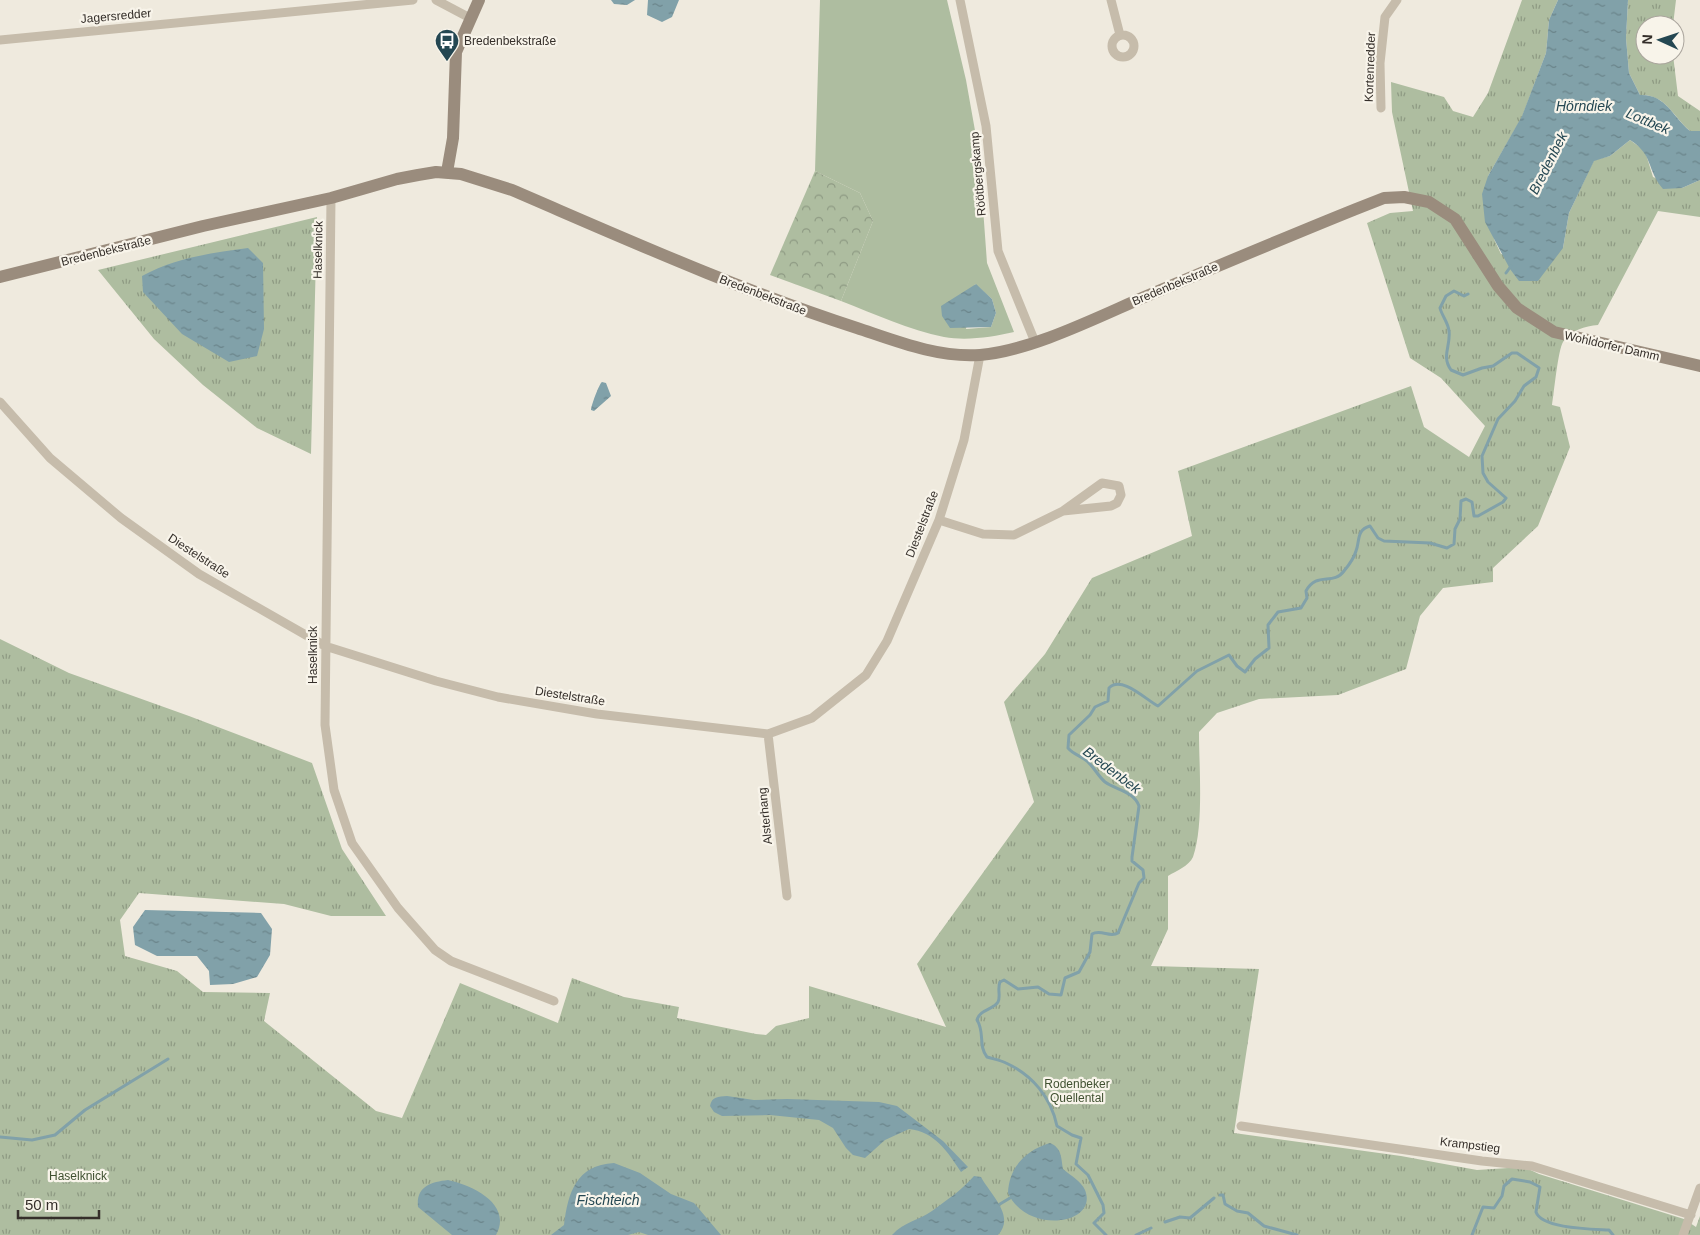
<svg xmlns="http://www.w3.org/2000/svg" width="1700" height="1235" font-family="Helvetica,sans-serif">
	<defs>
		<pattern id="forest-crowns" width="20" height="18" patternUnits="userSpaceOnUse" patternTransform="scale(1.25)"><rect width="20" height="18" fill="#aebda0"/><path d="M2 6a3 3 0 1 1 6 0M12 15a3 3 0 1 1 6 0" fill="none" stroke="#8e9a83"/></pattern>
		<pattern id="park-tufts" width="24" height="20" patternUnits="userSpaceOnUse" patternTransform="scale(1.25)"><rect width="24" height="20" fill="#aebda0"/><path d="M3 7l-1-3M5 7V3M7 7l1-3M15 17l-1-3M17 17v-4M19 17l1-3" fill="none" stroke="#8e9a83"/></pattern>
		<pattern id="water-ripples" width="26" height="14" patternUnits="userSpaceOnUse" patternTransform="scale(1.25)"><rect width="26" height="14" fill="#81a1a9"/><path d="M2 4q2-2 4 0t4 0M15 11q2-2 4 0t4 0" fill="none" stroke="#6a848a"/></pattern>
	</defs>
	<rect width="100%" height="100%" fill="#efeade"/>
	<!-- grass -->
	<path fill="#aebda0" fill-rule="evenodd" d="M 820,0 L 947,0 L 966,80 L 979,153 L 987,263 L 1014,332 C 992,337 967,341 944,337 C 909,330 875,314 841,301 L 873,221 L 860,193 L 815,171 ZM 975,284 L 992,299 L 996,313 L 991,327 L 966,329 Z"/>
	<!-- forest -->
	<path fill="url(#forest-crowns)" d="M 815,171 L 860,193 L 873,221 L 841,301 L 770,275 Z"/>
	<!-- park -->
	<path fill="url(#park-tufts)" d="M 1522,0 L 1558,0 L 1549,20 L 1546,53 L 1522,117 L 1488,176 L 1494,239 L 1501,254 L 1563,248 L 1569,213 L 1594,160 L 1610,156 L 1630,140 L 1645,151 L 1653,177 L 1682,188 L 1700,180 L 1700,217 L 1658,211 L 1598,325 C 1585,326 1571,330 1563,342 C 1558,350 1554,393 1552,405 L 1560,407 L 1570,447 L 1538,526 L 1493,568 L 1493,582 L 1443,588 L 1420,616 L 1406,669 L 1338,695 L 1259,699 L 1217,713 L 1199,732 C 1199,767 1204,826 1193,857 C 1189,866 1176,871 1168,876 L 1168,929 L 1151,966 L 1259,969 L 1234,1133 L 1401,1156 L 1477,1170 L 1524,1167 L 1539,1174 L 1684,1219 L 1696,1227 L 1700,1216 L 1700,1235 L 0,1235 L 0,639 L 69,673 L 189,716 L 312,763 L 342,849 L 386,916 L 331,916 L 284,904 L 139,893 L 120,920 L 125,956 L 177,971 L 203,992 L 270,993 L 264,1021 L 376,1111 L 402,1118 L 460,983 L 558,1023 L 572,978 L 624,997 L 679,1007 L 677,1018 L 756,1034 L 766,1035 L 776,1026 L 809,1018 L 809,986 L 946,1027 L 917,964 L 1034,802 L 1004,702 L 1045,654 L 1092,578 L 1192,536 L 1178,471 L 1411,386 L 1424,427 L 1469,457 L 1485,426 L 1441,378 L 1410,358 L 1367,223 L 1390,213 L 1413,211 L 1392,112 L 1391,82 L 1444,97 L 1453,111 L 1473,117 L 1488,93 Z
		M 1628,0 L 1676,0 L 1673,25 L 1645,25 L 1645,55 L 1673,55 L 1678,96 L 1700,111 L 1700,131 L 1690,131 C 1673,117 1666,94 1640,95 L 1629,73 L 1626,38 Z
		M 317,217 L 311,454 L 257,428 L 203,385 L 154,339 L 98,270 Z"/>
	<!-- water -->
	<path fill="url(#water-ripples)" d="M 611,0 L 635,0 L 627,5 L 614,4 Z
		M 648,0 L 679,0 L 672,17 L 662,22 L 647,15 Z
		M 1558,0 L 1628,0 L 1626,38 L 1629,73 L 1640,95 C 1666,94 1672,116 1690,131 L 1700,131 L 1700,180 L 1682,188 L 1663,189 C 1646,169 1654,155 1630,140 L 1610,156 L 1594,161 L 1569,213 L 1563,248 L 1538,281 L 1519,281 L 1510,269 L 1485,222 L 1482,194 L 1488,176 L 1522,116 L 1546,53 L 1549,20 Z
		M 248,248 L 263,263 L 264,329 L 257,356 L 229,362 L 182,334 L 143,292 L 142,276 C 175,258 211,253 248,248 Z
		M 976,284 L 992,299 L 996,313 L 991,327 L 950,328 L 942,316 L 941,306 Z
		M 602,382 L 606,383 L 611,396 L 594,411 L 591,410 C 591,406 599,384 602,382 Z
		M 145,910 L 261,913 L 272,929 L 270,955 L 257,977 L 233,984 L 210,985 L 209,971 L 197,956 L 157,956 L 135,945 L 133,927 Z
		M 727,1096 L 754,1100 L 787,1099 L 879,1102 L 897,1106 L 943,1141 L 968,1167 L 961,1172 C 947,1151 935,1132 909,1129 L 885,1140 L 865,1158 L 853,1155 L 846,1148 L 833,1128 L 819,1120 L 770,1115 L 722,1116 L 714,1112 L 710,1106 C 712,1096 718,1097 727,1096 Z
		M 1050,1143 C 1062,1148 1061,1158 1063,1169 C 1071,1176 1081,1181 1085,1190 C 1099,1225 1027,1235 1008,1193 C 1009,1167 1026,1150 1050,1143 Z
		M 614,1163 L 640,1173 L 671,1194 L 694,1203 L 721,1235 L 648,1235 L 639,1232 L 628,1235 L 551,1235 L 564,1225 C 568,1193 576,1165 614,1163 Z
		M 974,1176 L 981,1177 C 990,1194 1016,1216 998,1235 L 892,1235 C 905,1221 918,1221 932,1211 C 948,1199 961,1191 974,1176 Z
		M 448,1180 C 472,1185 513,1204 496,1235 L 452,1235 L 418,1207 C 416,1187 430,1182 448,1180 Z"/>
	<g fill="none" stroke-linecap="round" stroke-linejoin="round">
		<!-- stream -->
		<path stroke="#81a1a9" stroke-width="3" d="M 1506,273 L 1511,266
			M 0,1137 L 32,1140 L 55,1135 L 85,1110 L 168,1059
			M 1220,1195 L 1223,1195 L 1225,1204 L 1237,1211 L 1248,1213 L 1264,1226 L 1297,1235
			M 1000,1204 L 1010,1198
			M 1165,1222 L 1180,1217 L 1190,1218 L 1214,1198
			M 1106,1235 L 1094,1223 L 1104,1213 L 1103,1205 L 1088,1175 L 1076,1164 L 1081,1138 L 1072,1135 L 1057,1126 C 1051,1097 1032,1075 1006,1063 C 1000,1060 993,1059 987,1057 C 978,1046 985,1032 977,1020 C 980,1009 993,1010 998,1002 C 1001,997 997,988 1000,982 L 1004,980 L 1018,989 L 1038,987 L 1049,994 L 1061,995 L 1065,978 L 1079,972 L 1090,952 L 1092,934 C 1101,929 1110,938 1118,933 L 1139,883 L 1144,878 L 1143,870 L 1132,861 L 1132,857 L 1139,806 C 1134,791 1116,790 1105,782 C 1098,776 1094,767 1087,761 C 1081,756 1074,755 1068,748 L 1069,735 L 1090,715 L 1095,707 L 1108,701 L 1109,688 C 1122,675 1146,700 1158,706 L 1197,671 L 1229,655 L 1237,666 L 1245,672 L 1255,659 L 1269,648 L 1268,625 L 1278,612 L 1301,608 L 1307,598 L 1306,591 C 1317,571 1333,586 1344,571 C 1349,565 1354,558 1356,551 C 1360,541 1356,530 1370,526 L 1378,538 L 1384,541 L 1430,543 L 1447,548 L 1454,544 L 1455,529 L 1460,519 L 1461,501 L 1466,499 L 1472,502 L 1474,516 L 1478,516 L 1503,502 L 1506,498 L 1488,482 L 1483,473 L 1482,456 L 1498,419 L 1515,401 L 1524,386 L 1536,377 L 1539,368 L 1517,353 L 1512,353 L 1493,366 L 1482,368 L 1463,375 L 1451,370 C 1441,356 1451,346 1449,331 C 1448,322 1442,316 1440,308 L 1446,296 L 1454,291 L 1464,296 L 1468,294
			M 1136,1235 L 1151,1228
			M 1472,1235 L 1483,1207 L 1494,1208 L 1502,1196 L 1504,1186 L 1512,1179 L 1530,1182 L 1540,1187 L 1536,1212 C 1542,1229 1593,1229 1609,1230 L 1613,1235"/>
		<!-- street -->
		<path stroke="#c6bcab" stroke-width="9" d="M 436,0 L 470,18
			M 960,0 L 986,126 L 998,251 L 1035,342
			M 1111,0 L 1120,35
			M1112 46a11 11 0 1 1 22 0a11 11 0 1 1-22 0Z
			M 0,40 L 413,0
			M 1381,108 L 1380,63 L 1385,17 L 1397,0
			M 331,198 L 325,725 L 334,790 L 352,843 L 398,908 L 435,950 L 451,961 L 554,1001
			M 0,402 L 50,458 L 121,518 L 199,574 L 325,646 L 436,681 L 498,697 L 597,714 L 768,734 L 812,718 L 866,675 L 887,641 L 939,520 L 964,440 L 980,355
			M 939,520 L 983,534 L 1014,535 L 1063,511 L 1111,506 L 1117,503 L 1121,495 L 1119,486 L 1102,483 L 1063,511
			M 768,734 L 787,896
			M 1241,1126 L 1482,1161 L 1532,1166 L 1691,1215
			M 1683,1235 L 1700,1188"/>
		<!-- secondary -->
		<path stroke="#9a8c7d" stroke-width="12" d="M 447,172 L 453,138 L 456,52 L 479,0
			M 0,277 L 203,226 L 331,198 L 397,179 L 418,175 L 436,172 L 461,174 L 512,190 C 626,239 739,290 857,328 C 896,341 938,358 980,355 C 1030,351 1096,318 1142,298 C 1213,268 1284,238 1356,209 L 1384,198 L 1404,197 L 1429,202 L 1455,219 L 1498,286 L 1517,308 L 1554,332 L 1700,366"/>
	</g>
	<!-- icons -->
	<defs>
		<symbol id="bus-pin" viewBox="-11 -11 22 30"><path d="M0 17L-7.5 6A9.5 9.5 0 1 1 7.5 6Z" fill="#244752" stroke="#f8f4ea"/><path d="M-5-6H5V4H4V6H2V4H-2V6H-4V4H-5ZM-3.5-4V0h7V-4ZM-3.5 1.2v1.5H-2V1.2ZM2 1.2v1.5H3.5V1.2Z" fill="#fff"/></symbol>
	</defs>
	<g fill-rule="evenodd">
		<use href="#bus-pin" x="433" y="27" width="28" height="38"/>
	</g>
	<g text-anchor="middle" stroke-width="4.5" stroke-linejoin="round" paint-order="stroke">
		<!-- street labels -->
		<g font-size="12" fill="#352f2a" stroke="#f8f4ea">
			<text transform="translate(116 16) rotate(-5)" y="4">Jagersredder</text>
			<text transform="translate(1370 67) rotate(-88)" y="4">Kortenredder</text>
			<text transform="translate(978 174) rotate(-95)" y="4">Röötbergskamp</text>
			<text transform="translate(318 250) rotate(-89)" y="4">Haselknick</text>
			<text transform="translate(106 251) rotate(-14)" y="4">Bredenbekstraße</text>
			<text transform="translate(1175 284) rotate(-23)" y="4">Bredenbekstraße</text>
			<text transform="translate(763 295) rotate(21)" y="4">Bredenbekstraße</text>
			<text transform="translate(1612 346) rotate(13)" y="4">Wohldorfer Damm</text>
			<text transform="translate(922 524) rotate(-69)" y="4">Diestelstraße</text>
			<text transform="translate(199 556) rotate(33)" y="4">Diestelstraße</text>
			<text transform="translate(313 655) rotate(-90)" y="4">Haselknick</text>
			<text transform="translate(570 696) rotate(9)" y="4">Diestelstraße</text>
			<text transform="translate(765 816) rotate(-96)" y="4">Alsterhang</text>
			<text transform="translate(1470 1145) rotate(7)" y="4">Krampstieg</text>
		</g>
		<!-- poi labels -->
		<g font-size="12" fill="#352f2a" stroke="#f8f4ea" text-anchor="start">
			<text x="464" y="45">Bredenbekstraße</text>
		</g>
		<!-- park labels -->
		<g font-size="12" fill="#3f5030" stroke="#f8f4ea">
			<text x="1077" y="1088">Rodenbeker<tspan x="1077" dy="14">Quellental</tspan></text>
			<text x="78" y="1180">Haselknick</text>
		</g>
		<!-- water labels -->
		<g font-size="14" font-style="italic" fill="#244752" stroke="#f8f4ea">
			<text x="1584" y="111">Hörndiek</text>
			<text transform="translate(1648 121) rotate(23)" y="5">Lottbek</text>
			<text transform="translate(1548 163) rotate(-63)" y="5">Bredenbek</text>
			<text transform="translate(1112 770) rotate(37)" y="5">Bredenbek</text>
			<text x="608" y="1205">Fischteich</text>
		</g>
	</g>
	<!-- north arrow -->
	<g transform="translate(1660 40) rotate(273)"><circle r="24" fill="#f8f4ea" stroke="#aaa59d"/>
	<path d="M0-4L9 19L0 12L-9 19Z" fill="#244752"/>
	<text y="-8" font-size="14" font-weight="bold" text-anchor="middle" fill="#352f2a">N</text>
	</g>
	<!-- scale -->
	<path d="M18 1210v8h81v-8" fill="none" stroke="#352f2a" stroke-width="2.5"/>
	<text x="25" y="1210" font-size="15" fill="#352f2a" stroke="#f8f4ea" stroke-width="4" paint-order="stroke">50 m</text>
</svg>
